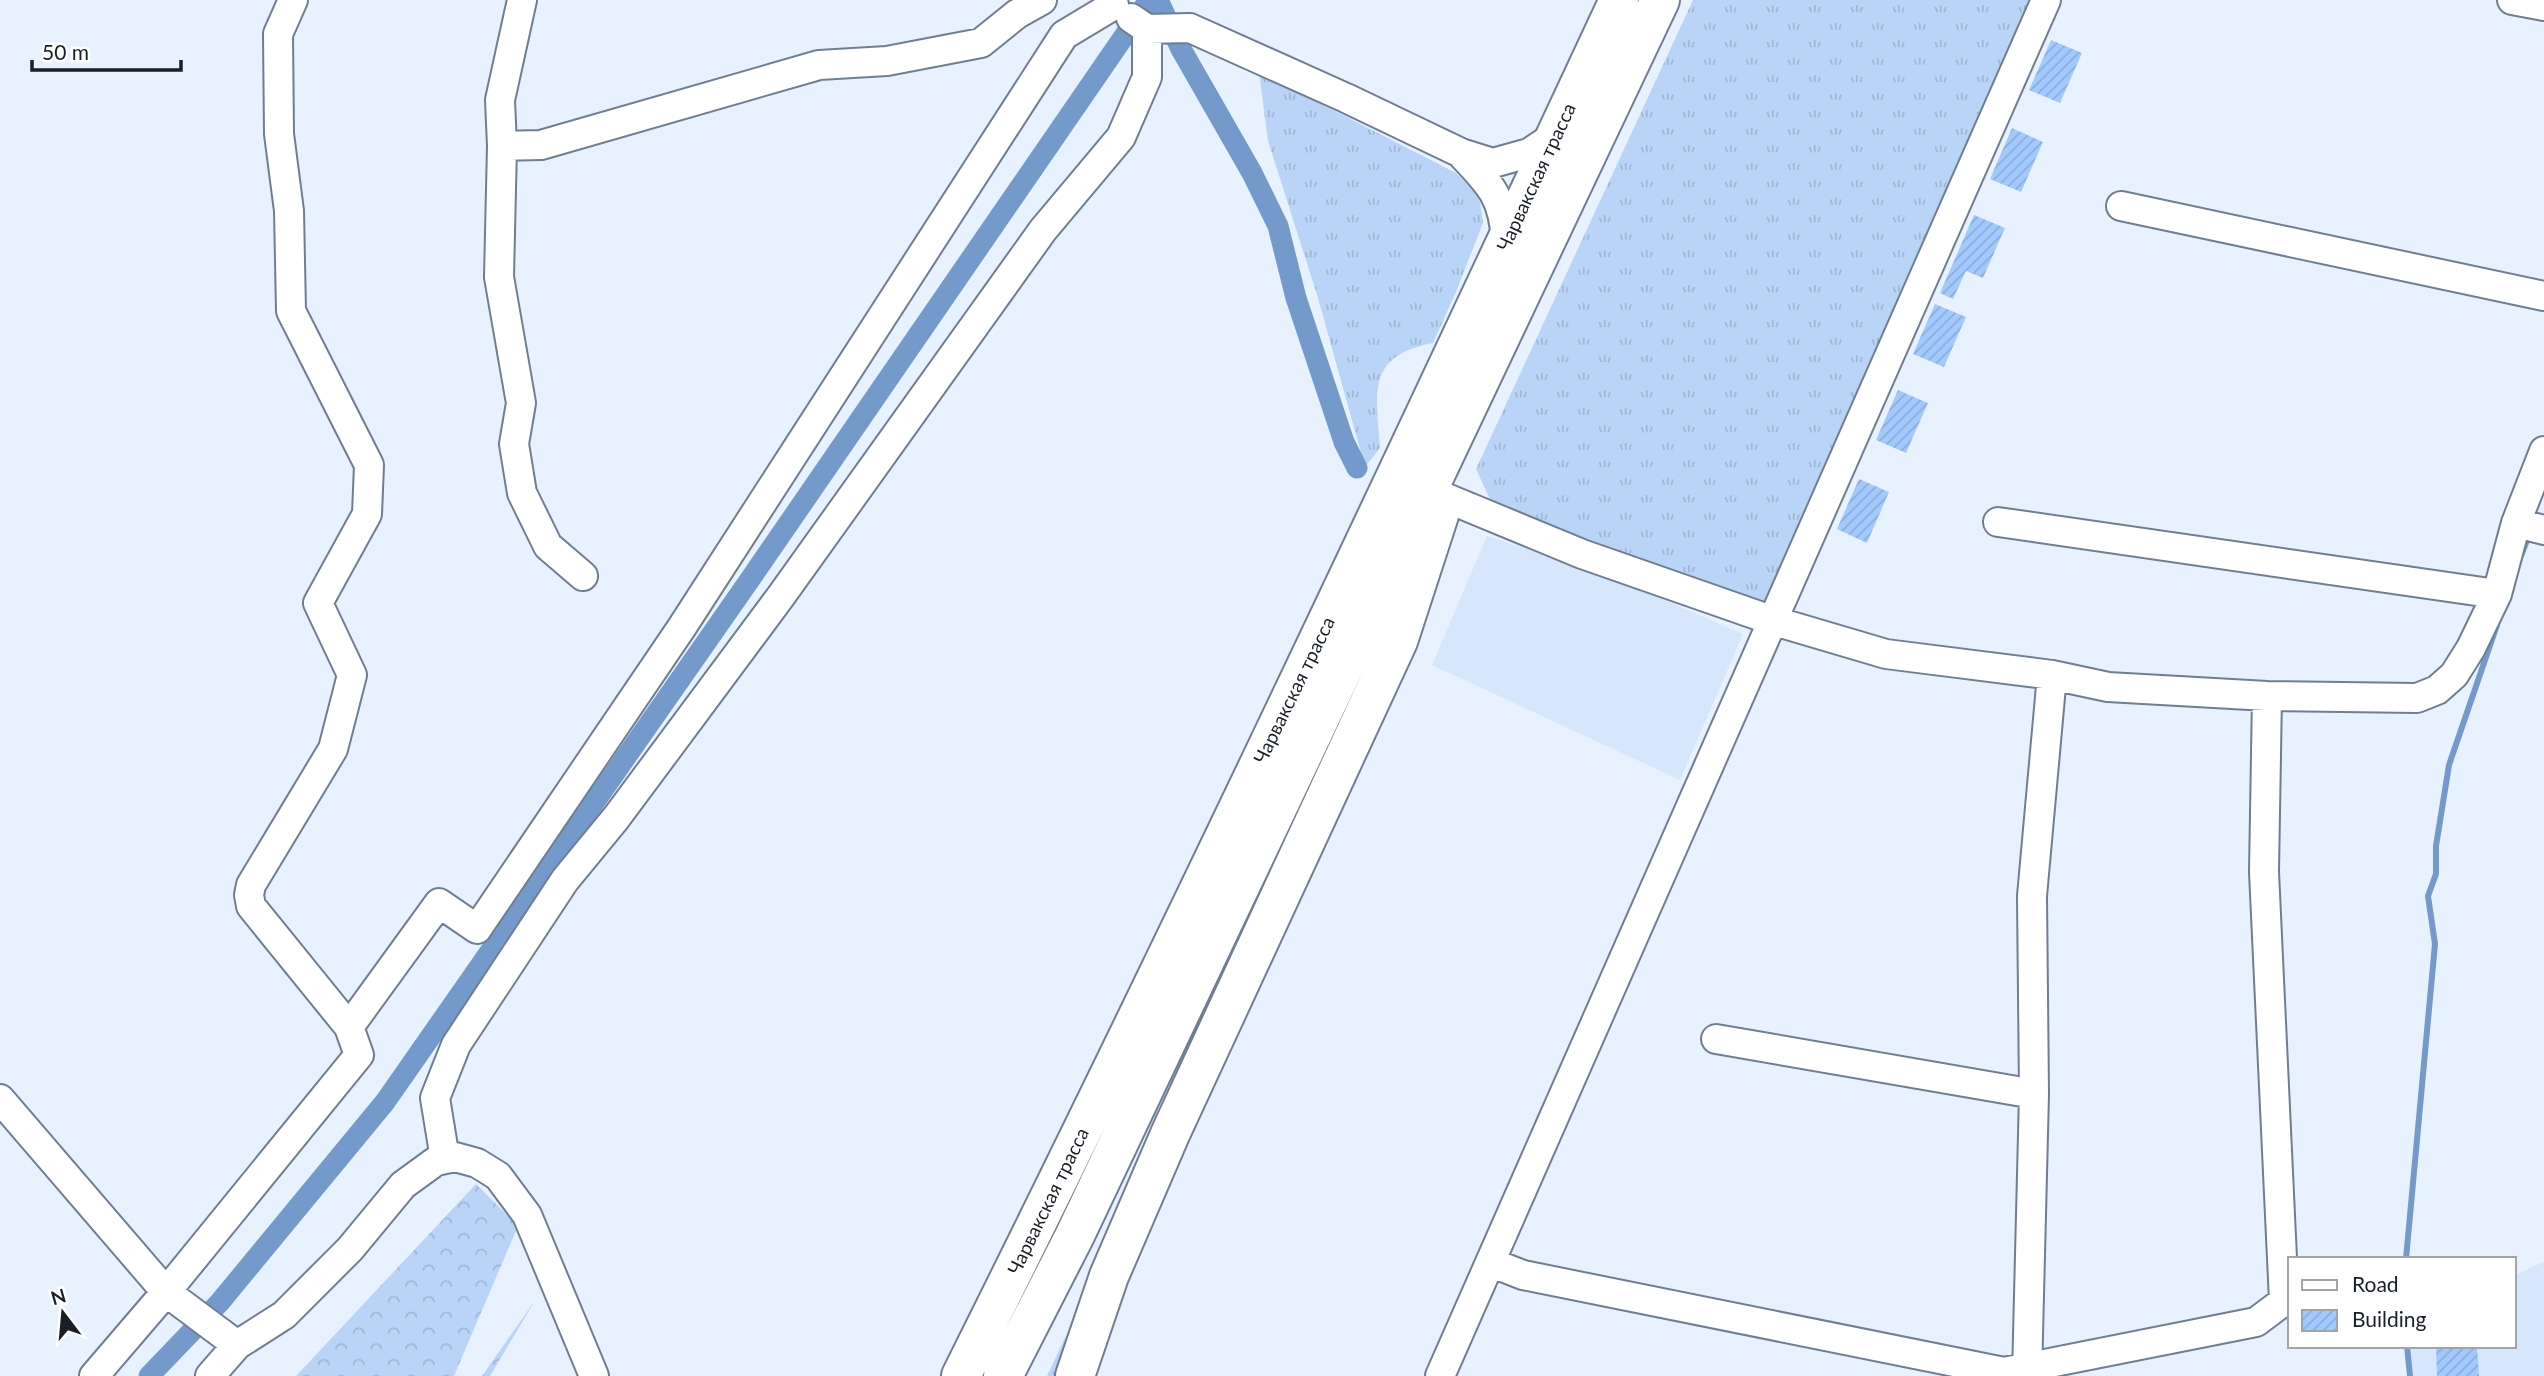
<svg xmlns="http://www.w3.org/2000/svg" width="2544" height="1376" font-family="Lato,sans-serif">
	<defs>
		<pattern id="grass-tufts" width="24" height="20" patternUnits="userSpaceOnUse" patternTransform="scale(1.75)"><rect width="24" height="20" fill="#bad4f8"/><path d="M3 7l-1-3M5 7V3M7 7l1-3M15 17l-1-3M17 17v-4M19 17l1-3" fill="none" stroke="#9fb6d4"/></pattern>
		<pattern id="forest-crowns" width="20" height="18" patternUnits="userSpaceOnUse" patternTransform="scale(1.75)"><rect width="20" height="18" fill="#bad4f8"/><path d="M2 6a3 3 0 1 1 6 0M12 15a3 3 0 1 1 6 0" fill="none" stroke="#9fb6d4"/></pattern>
		<pattern id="building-hatch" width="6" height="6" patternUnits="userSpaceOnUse" patternTransform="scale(1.75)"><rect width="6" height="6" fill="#a3cafe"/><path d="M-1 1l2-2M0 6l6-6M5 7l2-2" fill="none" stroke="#8cadda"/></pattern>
	</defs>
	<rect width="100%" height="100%" fill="#e8f2ff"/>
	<!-- built -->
	<path fill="#d6e6fc" d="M 1487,536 L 1602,573 L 1743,634 L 1680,780 L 1432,665 Z
		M 2544,1262 L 2544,1376 L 2412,1376 L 2405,1346 L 2514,1346 L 2514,1275 Z"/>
	<!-- grass -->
	<path fill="url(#grass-tufts)" d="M 1693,0 L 2029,0 L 1767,605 L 1494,508 L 1476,469 Z
		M 1259,72 L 1456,173 L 1479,195 L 1483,223 L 1456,292 L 1433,343 C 1366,356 1376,392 1380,448 L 1365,467 L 1318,298 L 1268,141 Z
		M 1089,1287 L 1066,1376 L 1047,1376 Z"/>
	<!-- forest -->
	<path fill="url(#forest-crowns)" d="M 476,1184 L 518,1226 L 454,1376 L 296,1376 Z
		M 536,1299 L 490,1376 L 482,1376 Z"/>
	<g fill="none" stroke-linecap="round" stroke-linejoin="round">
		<!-- stream -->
		<path stroke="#7499cb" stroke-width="6" d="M 2521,556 L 2526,543
			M 2406,1259 L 2435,944 L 2428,896 L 2436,874 L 2436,846 L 2449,765 L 2497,625
			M 2407,1346 L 2410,1376"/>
		<!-- canal -->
		<path stroke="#7499cb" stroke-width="21" d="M 1158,0 L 1181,49 L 1252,173 L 1278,226 L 1296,298 L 1344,442 L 1357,468
			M 149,1376 L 220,1302 L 385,1102 L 751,578 L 1149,0"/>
	</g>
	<!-- building -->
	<path fill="url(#building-hatch)" d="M 2051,40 L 2082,53 L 2060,103 L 2029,90 Z
		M 2012,128 L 2043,142 L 2021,192 L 1990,179 Z
		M 1974,215 L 2005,228 L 1983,278 L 1966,271 L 1953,299 L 1940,293 Z
		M 1935,304 L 1966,317 L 1944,367 L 1913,354 Z
		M 1898,390 L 1928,403 L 1906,453 L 1876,440 Z
		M 1859,479 L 1889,492 L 1867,543 L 1837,529 Z
		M 2436,1346 L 2477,1346 L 2479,1376 L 2437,1376 Z"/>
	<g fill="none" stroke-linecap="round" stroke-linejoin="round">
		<defs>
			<path id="minor" d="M 522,0 L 500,100 L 502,146 L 499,277 L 521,403 L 514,444 L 522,493 L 548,546 L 583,576
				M 2512,0 L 2544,6
				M 1131,18 L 1147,29 L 1190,28 L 1346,98 L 1461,153 L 1493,163 L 1529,153 L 1550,139 L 1556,131
				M 502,146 L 541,145 L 819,65 L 887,61 L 981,43 L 1017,14 L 1042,0
				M 1463,156 C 1491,185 1504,199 1506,242
				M 2121,206 L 2544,296
				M 1444,497 L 1582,554 L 1771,620 L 1886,654 L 2052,675 L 2108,687 L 2267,696 L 2417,698 L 2437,690 L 2454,675 L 2471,648 L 2497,594 L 2516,523 L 2544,451
				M 1998,522 L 2497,594
				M 2516,523 L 2544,530
				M 349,1027 L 439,903 L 477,929 L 682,627 L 1064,35 L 1114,5
				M 1716,1039 L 2034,1094
				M 0,1099 L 166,1292 L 237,1345
				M 445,1159 L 435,1098 L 456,1045 L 565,880 L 616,818 L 781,596 L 1043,230 L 1121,137 L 1147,77 L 1147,29
				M 1490,1262 L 1523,1275 L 2004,1372 L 2256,1322 L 2284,1301 L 2264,872 L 2267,696
				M 94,1376 L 166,1292 L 359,1055 L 349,1027 L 251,906 L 249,895 L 251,885 L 333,749 L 352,675 L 318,603 L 367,514 L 369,465 L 291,311 L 289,211 L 279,134 L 278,34 L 293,0
				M 210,1376 L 237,1345 L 284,1315 L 350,1249 L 403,1185 L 436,1161 L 455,1157 L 477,1163 L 498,1176 L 527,1215 L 594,1376
				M 1440,1376 L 2046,0
				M 2027,1376 L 2034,1094 L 2032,896 L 2052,675"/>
			<path id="highway" d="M 961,1376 C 1188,921 1404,461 1619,0
				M 1003,1376 L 1075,1235 L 1660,0
				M 1075,1376 L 1109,1276 L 1171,1132 L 1398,641 L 1439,515"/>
		</defs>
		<!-- minor casing -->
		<use href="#minor" stroke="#707e91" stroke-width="32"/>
		<!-- highway casing -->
		<use href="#highway" stroke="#707e91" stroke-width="42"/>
		<!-- minor -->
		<use href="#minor" stroke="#fff" stroke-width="28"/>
		<!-- highway -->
		<use href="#highway" stroke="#fff" stroke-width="38"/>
	</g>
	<g text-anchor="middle" stroke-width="5" stroke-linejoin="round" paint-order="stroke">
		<!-- street labels -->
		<g font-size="19" fill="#191f26" stroke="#fefefe">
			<text transform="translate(1536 177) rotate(-65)" y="7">Чарвакская трасса</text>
			<text transform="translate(1294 690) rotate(-64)" y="7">Чарвакская трасса</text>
			<text transform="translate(1048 1201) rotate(-64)" y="7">Чарвакская трасса</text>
		</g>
	</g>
	<!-- legend -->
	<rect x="2288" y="1257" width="228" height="91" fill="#fefefe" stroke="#a2a5a8" stroke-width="2"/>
	<rect x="2302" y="1280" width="35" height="10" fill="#ffffff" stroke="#a2a5a8" stroke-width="2"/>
	<text x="2352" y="1292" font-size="21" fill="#191f26">Road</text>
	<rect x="2302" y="1310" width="35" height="21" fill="url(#building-hatch)" stroke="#a2a5a8" stroke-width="2"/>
	<text x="2352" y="1327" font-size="21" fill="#191f26">Building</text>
	<!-- north arrow -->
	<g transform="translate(63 1313) rotate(344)" stroke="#fefefe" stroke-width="5" paint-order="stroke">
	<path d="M0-5L12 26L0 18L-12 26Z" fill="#191f26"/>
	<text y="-10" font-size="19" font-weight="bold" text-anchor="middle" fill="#191f26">N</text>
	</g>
	<!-- scale -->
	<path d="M32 60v10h149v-10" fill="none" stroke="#191f26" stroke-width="3.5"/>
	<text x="42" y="60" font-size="21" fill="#191f26" stroke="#fefefe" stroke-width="5" paint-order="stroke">50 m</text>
</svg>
